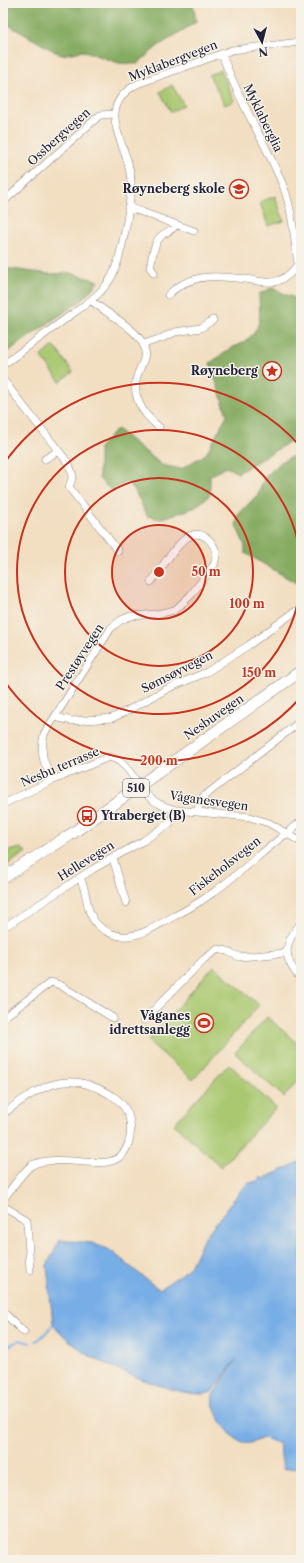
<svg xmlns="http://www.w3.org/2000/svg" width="304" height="1563" font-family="'Libre Caslon Text',serif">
	<rect width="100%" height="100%" fill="#f7f3e8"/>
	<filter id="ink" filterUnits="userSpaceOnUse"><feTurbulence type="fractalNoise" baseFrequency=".025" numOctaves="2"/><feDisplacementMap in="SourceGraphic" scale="8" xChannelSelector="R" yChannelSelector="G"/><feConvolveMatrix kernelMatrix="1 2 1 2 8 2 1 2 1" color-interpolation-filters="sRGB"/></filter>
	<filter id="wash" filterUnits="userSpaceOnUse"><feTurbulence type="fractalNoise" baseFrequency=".012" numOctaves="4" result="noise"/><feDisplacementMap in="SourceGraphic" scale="16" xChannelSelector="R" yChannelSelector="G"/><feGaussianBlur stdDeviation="0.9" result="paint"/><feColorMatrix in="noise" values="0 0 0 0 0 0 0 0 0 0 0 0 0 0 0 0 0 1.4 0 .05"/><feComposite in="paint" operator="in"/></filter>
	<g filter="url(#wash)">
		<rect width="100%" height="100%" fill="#f2dec1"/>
		<!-- green -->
		<path fill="#a9c870" stroke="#667556" d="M 221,70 L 234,101 L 225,105 L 209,75 Z
			M 172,85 L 184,105 L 171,112 L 160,92 Z
			M 275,196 L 284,221 L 268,226 L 260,202 Z
			M 54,346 L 73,372 L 60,382 L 41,356 Z
			M 21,848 L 26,852 L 3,868 L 3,852 Z
			M 214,966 L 259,1005 L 193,1080 L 148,1041 Z
			M 267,1017 L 301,1046 L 301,1078 L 284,1097 L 235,1053 Z
			M 229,1064 L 276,1108 L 221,1167 L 174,1124 Z"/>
		<!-- forest -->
		<path fill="#86ac62" stroke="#54674e" d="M 3,3 L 193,3 L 196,22 L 158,46 L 137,64 L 119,63 L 83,51 L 61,55 L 3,22 Z
			M 3,268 L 50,274 L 70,273 L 99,281 L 83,299 L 6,353 L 3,349 Z
			M 272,288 L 294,298 L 301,311 L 301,429 L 291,441 L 238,473 L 226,467 L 210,476 L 210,495 L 194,508 L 160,519 L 147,516 L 134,489 L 127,482 L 112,491 L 99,479 L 99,448 L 117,429 L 162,465 L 181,469 L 206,454 L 227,415 L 210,363 L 235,346 L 237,346 C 263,331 260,322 259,294 Z
			M 297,454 L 301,455 L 301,586 L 245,553 L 245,546 L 236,525 L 238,515 L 259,493 L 264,478 L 281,462 Z"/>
		<!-- water -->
		<path fill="#78aee6" stroke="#4d6890" d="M 301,1161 L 301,1468 L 284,1469 L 283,1468 L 279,1444 L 264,1438 C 257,1440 250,1445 243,1443 C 231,1440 209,1408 213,1395 L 237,1358 L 212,1392 C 189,1403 113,1368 90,1356 C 78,1349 62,1335 53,1324 L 47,1265 L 60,1240 L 92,1243 L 110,1250 L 152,1284 L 159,1289 L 162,1288 L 190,1267 L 204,1238 L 242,1189 L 249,1183 L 258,1181 L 261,1177 L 263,1179 Z"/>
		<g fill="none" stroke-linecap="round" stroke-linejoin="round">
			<!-- stream -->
			<path stroke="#78aee6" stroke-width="2" d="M 36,1341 C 44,1337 47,1330 53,1325
				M 3,1349 L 20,1340 L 30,1343"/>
		</g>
	</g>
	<g filter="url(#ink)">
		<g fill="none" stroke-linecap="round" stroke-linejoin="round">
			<defs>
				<path id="minor" d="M 3,202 L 100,115 L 114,114
					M 128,207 L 194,231
					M 154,273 L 150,267 C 152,258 154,242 161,236 C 167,231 171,232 176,225
					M 168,295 C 192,271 222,276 252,280 C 261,282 272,284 280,280 C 288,277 294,270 298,264 C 294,238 293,213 284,188 C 266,142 238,101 222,54
					M 91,300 C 105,313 135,327 143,344 C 148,354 142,364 138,373 C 130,394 142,414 159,427
					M 144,344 L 162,338 L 175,332 L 201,328 L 213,320
					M 3,365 C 23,350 44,335 64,320 C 81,307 103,295 113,274 C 122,254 131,205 131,182 C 131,146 91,110 137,84 L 232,50 L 301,42
					M 3,380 L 69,464 L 73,476 L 69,487 L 118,551
					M 45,459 L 58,451
					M 55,717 L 72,721 L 112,718 L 123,713 L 169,688 L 207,672 L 249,645 L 296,611
					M 53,780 C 43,762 40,755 44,734 L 111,628 L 121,620 L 131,616 L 157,614 L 175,610 L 191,595 L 214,565 C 217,556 217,549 211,542 C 206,536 199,533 192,535 C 180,538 159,571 151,582
					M 3,804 L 53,780 L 109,757 C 127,760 136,784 148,796 C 156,804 166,807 176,810 L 250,817 L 269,823 L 301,842
					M 198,811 L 199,804 L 203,797 L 301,721
					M 113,858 L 126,903
					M 80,878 C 89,894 84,914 100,927 C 107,933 118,937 128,936 C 142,935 155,927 167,920 C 183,912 199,903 214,892 C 244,870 271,844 301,822
					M 301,923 C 283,944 282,958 301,979
					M 3,928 L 93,869 L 143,841 L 170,823 L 176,810
					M 3,1018 L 51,982 L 60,985 L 113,1018
					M 144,1020 L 204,959 L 218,949 L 227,951 L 239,957 L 286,953
					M 3,1114 C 39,1087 66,1068 109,1094 C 117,1098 124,1105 128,1114 C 134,1131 130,1159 107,1162 C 86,1165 52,1155 32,1165 C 24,1170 8,1193 3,1200
					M 3,1206 L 27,1220 L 30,1270
					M 3,1312 L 24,1332"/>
				<path id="primary" d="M 3,878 L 70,835 L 301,671"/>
			</defs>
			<!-- minor casing -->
			<use href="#minor" stroke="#8a807e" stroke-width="8"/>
			<!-- primary casing -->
			<use href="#primary" stroke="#8a807e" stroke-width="12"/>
			<!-- minor -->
			<use href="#minor" stroke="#fff" stroke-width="7"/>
			<!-- primary -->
			<use href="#primary" stroke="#fff" stroke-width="11"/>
		</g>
	</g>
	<!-- distance rings -->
	<circle cx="159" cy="572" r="47" fill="#c8321e" fill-opacity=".12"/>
	<g fill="none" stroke="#c8321e" stroke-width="2">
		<circle cx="159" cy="572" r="47"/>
		<circle cx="159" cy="572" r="94"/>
		<path d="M301 573A142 142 0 1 1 301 571"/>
		<path d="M301 697A189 189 0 0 1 3 679M3 465A189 189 0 0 1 301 447"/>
	</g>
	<!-- icons -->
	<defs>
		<symbol id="school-ring" viewBox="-11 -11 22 22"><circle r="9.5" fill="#f7f3e8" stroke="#c8321e" stroke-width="1.5"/><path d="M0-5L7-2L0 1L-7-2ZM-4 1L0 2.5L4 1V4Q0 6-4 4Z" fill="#c8321e"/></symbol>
		<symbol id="sight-ring" viewBox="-11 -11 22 22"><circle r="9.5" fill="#f7f3e8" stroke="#c8321e" stroke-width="1.5"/><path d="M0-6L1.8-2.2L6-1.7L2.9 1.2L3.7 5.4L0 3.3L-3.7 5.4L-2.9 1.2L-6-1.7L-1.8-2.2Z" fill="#c8321e"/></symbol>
		<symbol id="bus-ring" viewBox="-11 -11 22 22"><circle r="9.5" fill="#f7f3e8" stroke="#c8321e" stroke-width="1.5"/><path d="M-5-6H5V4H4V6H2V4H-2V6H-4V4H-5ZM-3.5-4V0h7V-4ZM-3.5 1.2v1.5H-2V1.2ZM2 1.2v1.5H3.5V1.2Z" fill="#c8321e"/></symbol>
		<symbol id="stadium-ring" viewBox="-11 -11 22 22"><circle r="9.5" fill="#f7f3e8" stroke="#c8321e" stroke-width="1.5"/><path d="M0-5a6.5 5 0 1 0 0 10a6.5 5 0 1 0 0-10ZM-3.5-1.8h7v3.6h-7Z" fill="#c8321e"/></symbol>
	</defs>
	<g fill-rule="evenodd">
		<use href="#school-ring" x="228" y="178" width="22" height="22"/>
		<use href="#sight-ring" x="261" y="360" width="22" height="22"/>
		<use href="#bus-ring" x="76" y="805" width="22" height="22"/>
		<use href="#stadium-ring" x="193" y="1012" width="22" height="22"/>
	</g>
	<g text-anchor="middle" stroke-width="3" stroke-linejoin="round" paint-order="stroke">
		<!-- shield labels -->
		<rect fill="#f7f3e8" stroke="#62616f" stroke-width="1" x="123" y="779" width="26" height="18" rx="3"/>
		<g font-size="11" font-weight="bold" fill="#22223b">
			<text x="136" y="792">510</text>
		</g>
		<!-- street labels -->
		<g font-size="12" fill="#22223b" stroke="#f7f3e8">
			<text transform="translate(173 61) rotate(-21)" y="4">Myklabergvegen</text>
			<text transform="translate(263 118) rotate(64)" y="4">Myklaberglia</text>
			<text transform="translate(59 137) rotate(-42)" y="4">Ossbergvegen</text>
			<text transform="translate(80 657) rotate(-57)" y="4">Prestøyvegen</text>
			<text transform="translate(177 672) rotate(-27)" y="4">Sømsøyvegen</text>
			<text transform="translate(214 717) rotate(-35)" y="4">Nesbuvegen</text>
			<text transform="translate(60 767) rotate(-23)" y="4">Nesbu terrasse</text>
			<text transform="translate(209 801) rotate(8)" y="4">Våganesvegen</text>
			<text transform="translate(86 861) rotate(-32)" y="4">Hellevegen</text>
			<text transform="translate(225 866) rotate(-38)" y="4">Fiskeholsvegen</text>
		</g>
		<!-- poi labels -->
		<g font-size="12" font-weight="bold" fill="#22223b" stroke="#f7f3e8" text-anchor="end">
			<text x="225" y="193">Røyneberg skole</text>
			<text x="258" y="375">Røyneberg</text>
			<text x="101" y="820" text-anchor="start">Ytraberget (B)</text>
			<text x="190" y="1020">Våganes<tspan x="190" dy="14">idrettsanlegg</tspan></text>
		</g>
	</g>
	<circle cx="159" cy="572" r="6" fill="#c8321e" stroke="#f7f3e8" stroke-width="2"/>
	<g font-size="12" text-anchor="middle" font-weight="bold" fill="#c8321e" stroke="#f7f3e8" stroke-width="3" stroke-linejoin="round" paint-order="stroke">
		<text x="206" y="576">50 m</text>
		<text x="247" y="608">100 m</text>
		<text x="259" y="677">150 m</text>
		<text x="159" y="765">200 m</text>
	</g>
	<!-- margin -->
	<rect width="304" height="1563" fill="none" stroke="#f7f3e8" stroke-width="16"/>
	<!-- north arrow -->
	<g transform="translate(262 42) rotate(173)" stroke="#f7f3e8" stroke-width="3" paint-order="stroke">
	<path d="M0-3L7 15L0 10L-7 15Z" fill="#22223b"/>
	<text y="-6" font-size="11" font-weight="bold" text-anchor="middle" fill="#22223b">N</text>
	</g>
</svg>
